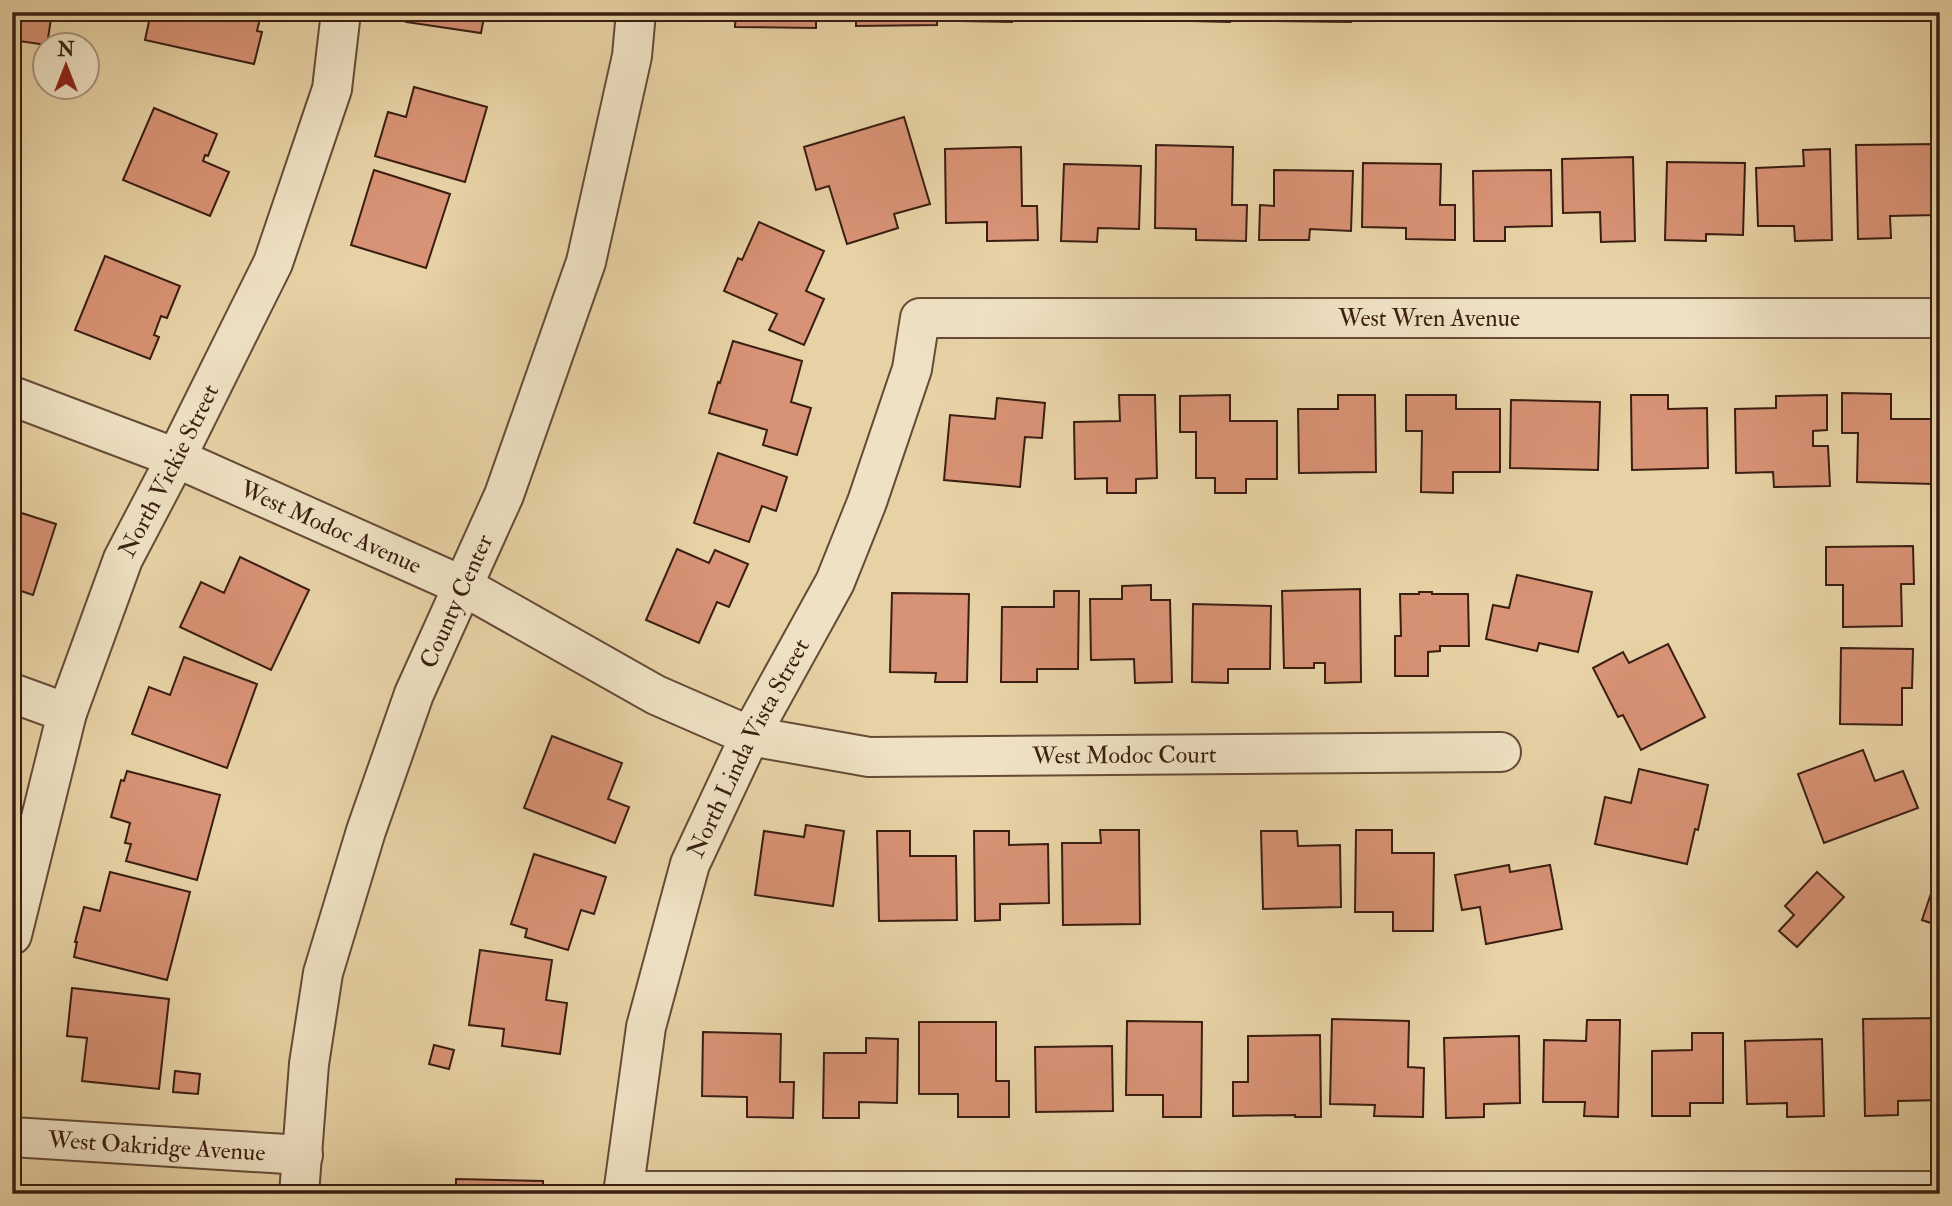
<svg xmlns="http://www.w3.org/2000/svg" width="1952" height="1206" font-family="'IM FELL Double Pica',serif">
	<rect width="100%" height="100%" fill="#e7d2a5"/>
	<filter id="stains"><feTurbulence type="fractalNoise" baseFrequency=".00286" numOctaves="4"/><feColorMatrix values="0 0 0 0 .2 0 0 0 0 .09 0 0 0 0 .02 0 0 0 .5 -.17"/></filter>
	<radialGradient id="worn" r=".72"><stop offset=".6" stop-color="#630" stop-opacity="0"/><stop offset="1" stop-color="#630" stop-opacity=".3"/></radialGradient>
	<!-- building -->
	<path fill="#d89275" stroke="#3a1e11" stroke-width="2" d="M 12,12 L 52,12 L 47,45 L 12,40 Z
		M 151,12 L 254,12 L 261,14 L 257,31 L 262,32 L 254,64 L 145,40 Z
		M 408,12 L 485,12 L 481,33 L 406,22 Z
		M 736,12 L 816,12 L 816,28 L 735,27 Z
		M 856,12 L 937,12 L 937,25 L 856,26 Z
		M 961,12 L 1012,12 L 1012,22 L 961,21 Z
		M 1154,12 L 1230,12 L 1230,22 L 1154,20 Z
		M 1274,12 L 1351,12 L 1351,22 L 1274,21 Z
		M 1664,12 L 1742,12 L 1742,17 L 1664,15 Z
		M 1804,12 L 1831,12 L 1831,20 L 1804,21 Z
		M 1857,12 L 1936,12 L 1936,15 L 1858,16 Z
		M 414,87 L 487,107 L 465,182 L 375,156 L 388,112 L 406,117 Z
		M 154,108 L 217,134 L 208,156 L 205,155 L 203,161 L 229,172 L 210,216 L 123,180 Z
		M 904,117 L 930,204 L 894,214 L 898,228 L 847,244 L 829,186 L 816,190 L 804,147 Z
		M 1936,144 L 1937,215 L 1890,216 L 1891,238 L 1858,239 L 1856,145 Z
		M 1156,145 L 1233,147 L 1232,205 L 1247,205 L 1246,241 L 1196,240 L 1196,229 L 1155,228 Z
		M 1021,147 L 1022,206 L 1037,206 L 1038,240 L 987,241 L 987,222 L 946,223 L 945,149 Z
		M 1830,149 L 1832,240 L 1795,241 L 1794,226 L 1758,226 L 1756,168 L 1804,166 L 1803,150 Z
		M 1633,157 L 1635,241 L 1601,242 L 1600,212 L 1563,213 L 1562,159 Z
		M 1667,162 L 1745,163 L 1743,235 L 1706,234 L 1706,241 L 1665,240 Z
		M 1363,163 L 1441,164 L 1440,205 L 1455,205 L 1455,240 L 1406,239 L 1406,228 L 1362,227 Z
		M 1064,164 L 1141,166 L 1139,229 L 1098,228 L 1097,242 L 1061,241 Z
		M 374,170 L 450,194 L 426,268 L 351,245 Z
		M 1274,170 L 1353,171 L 1351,231 L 1310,229 L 1309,240 L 1259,240 L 1260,205 L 1274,206 Z
		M 1551,170 L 1552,226 L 1505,227 L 1505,241 L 1474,241 L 1473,171 Z
		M 759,222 L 824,251 L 806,291 L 824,299 L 804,345 L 769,330 L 777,314 L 724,291 L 738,258 L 742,260 Z
		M 105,256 L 180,286 L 167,318 L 161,316 L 154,335 L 159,337 L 150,359 L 75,330 Z
		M 733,341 L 802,361 L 791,402 L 811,408 L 797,455 L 763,445 L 767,430 L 709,413 L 718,382 L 720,383 Z
		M 1842,393 L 1891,394 L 1891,419 L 1935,419 L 1934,484 L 1857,482 L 1858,433 L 1842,433 Z
		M 1119,395 L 1155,395 L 1157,478 L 1136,479 L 1136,493 L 1107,493 L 1107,478 L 1075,479 L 1074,422 L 1120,421 Z
		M 1230,395 L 1230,421 L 1277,421 L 1277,479 L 1246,479 L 1246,493 L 1215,493 L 1215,478 L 1196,478 L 1196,432 L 1180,432 L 1180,396 Z
		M 1338,395 L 1375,395 L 1376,472 L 1299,473 L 1298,409 L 1338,409 Z
		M 1406,395 L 1456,395 L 1456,409 L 1500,409 L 1500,472 L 1453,472 L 1453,493 L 1421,492 L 1422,431 L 1406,431 Z
		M 1631,395 L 1668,395 L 1668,409 L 1707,408 L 1708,468 L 1632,470 Z
		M 1827,395 L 1827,430 L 1813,431 L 1813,446 L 1828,446 L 1830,486 L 1774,487 L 1773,472 L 1736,473 L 1735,409 L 1776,408 L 1776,396 Z
		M 997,398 L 1045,403 L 1042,438 L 1025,437 L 1020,487 L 944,480 L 950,415 L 995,419 Z
		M 1511,400 L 1600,402 L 1598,470 L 1510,468 Z
		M 718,453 L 787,477 L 776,511 L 762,506 L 749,542 L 694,523 Z
		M 12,510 L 56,524 L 33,595 L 15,589 L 12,595 Z
		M 1913,546 L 1914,584 L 1901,584 L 1902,626 L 1843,627 L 1843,585 L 1826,585 L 1826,547 Z
		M 677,549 L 709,563 L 715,550 L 748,564 L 729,607 L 717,602 L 699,643 L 646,620 Z
		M 240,557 L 309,590 L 271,670 L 180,627 L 201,582 L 224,593 Z
		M 1517,575 L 1592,592 L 1578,652 L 1539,643 L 1537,651 L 1486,639 L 1493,605 L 1509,608 Z
		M 1151,585 L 1151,600 L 1170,600 L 1172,682 L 1135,683 L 1134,659 L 1091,660 L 1090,599 L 1122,599 L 1122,586 Z
		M 1360,589 L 1361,682 L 1325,683 L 1325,663 L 1314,663 L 1314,668 L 1284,668 L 1282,591 Z
		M 1054,591 L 1079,591 L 1078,669 L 1037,669 L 1037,682 L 1001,682 L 1002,607 L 1054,607 Z
		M 1419,592 L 1432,592 L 1432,594 L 1468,594 L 1469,646 L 1440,646 L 1440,651 L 1428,652 L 1428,676 L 1395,676 L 1395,636 L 1401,636 L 1400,594 L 1419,594 Z
		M 892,593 L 969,594 L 967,682 L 935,682 L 936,673 L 890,672 Z
		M 1193,604 L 1271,606 L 1270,669 L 1228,669 L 1228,683 L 1192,682 Z
		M 1668,644 L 1705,717 L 1641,750 L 1623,715 L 1618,717 L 1593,668 L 1623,652 L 1629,663 Z
		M 1841,648 L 1913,649 L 1912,688 L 1902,688 L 1902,725 L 1840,724 Z
		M 184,657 L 257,684 L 227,768 L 132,734 L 149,687 L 170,695 Z
		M 552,736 L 622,763 L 608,799 L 629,807 L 615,843 L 524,808 Z
		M 1863,750 L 1875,781 L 1903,771 L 1918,808 L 1824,843 L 1798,774 Z
		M 1639,769 L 1708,785 L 1698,830 L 1695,829 L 1687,864 L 1595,844 L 1605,797 L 1631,803 Z
		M 127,771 L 220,795 L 197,880 L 126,861 L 131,844 L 125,843 L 130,823 L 111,817 L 121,780 L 124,781 Z
		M 806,825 L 844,831 L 833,906 L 755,895 L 764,831 L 804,837 Z
		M 1100,830 L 1139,830 L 1140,924 L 1063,925 L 1062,843 L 1101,843 Z
		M 1356,830 L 1392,830 L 1392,853 L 1434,853 L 1433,931 L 1393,931 L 1393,912 L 1355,912 Z
		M 877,831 L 910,831 L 910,856 L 956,856 L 957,920 L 879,921 Z
		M 974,831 L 1009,831 L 1009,845 L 1048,844 L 1049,903 L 1000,904 L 1000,920 L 975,921 Z
		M 1261,831 L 1297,831 L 1298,846 L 1340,845 L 1341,907 L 1263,909 Z
		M 534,854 L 606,877 L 594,914 L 581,910 L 568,950 L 525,937 L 527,929 L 511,924 Z
		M 1509,865 L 1510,872 L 1550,865 L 1562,929 L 1486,944 L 1480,907 L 1462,910 L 1455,875 Z
		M 1940,867 L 1940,926 L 1922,920 Z
		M 110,872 L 190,892 L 167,980 L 74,957 L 77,942 L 75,942 L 84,907 L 100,911 Z
		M 1817,872 L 1844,897 L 1797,947 L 1779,931 L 1794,915 L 1785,906 Z
		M 480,950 L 552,960 L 546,1000 L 567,1003 L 560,1054 L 502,1046 L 504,1029 L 469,1025 Z
		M 72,988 L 169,999 L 159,1089 L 82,1081 L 87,1038 L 67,1036 Z
		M 1940,1018 L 1940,1100 L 1898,1101 L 1898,1115 L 1865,1116 L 1863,1019 Z
		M 1332,1019 L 1409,1021 L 1408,1067 L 1424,1068 L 1423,1117 L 1374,1116 L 1375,1105 L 1330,1104 Z
		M 1587,1020 L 1620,1020 L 1618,1117 L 1584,1116 L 1585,1102 L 1543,1102 L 1544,1040 L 1586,1041 Z
		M 1127,1021 L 1202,1022 L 1201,1117 L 1163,1117 L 1163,1095 L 1126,1095 Z
		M 919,1022 L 996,1022 L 996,1081 L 1009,1081 L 1009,1117 L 958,1117 L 958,1094 L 919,1094 Z
		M 703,1032 L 781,1034 L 780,1082 L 794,1082 L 793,1118 L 747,1117 L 747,1097 L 702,1096 Z
		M 1692,1033 L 1723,1033 L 1723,1103 L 1690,1103 L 1690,1116 L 1652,1116 L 1652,1051 L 1692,1050 Z
		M 1320,1035 L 1321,1117 L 1295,1117 L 1295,1115 L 1233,1116 L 1233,1082 L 1248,1082 L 1248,1036 Z
		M 1519,1036 L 1520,1103 L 1484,1104 L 1484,1117 L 1446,1118 L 1444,1038 Z
		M 866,1038 L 898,1039 L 897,1103 L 859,1102 L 859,1118 L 823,1118 L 824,1053 L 866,1053 Z
		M 1822,1039 L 1824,1116 L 1787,1117 L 1787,1103 L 1747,1104 L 1745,1041 Z
		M 434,1045 L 454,1050 L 449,1069 L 429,1064 Z
		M 1112,1046 L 1113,1111 L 1036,1112 L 1035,1047 Z
		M 175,1071 L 200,1074 L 198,1094 L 173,1092 Z
		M 456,1179 L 543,1181 L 543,1194 L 456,1194 Z"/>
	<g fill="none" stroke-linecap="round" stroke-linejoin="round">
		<defs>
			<g id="minor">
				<path id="s1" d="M 12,396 L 176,458 L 463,586 L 656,695 L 750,736 L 869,757 L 1501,752"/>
				<path d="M 12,693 L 67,713"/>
				<path id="s2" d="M 12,935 L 67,713 L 123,559 L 176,458 L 273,263 L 332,89 L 341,12"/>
				<path id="s3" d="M 12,1137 L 303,1155"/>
				<path d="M 623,1191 L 1940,1191"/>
				<path id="s4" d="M 623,1194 L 646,1027 L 690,864 L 750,736 L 835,582 L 867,502 L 912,369 L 920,318 L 1940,318"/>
			</g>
			<g id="tertiary">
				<path id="s5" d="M 299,1194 L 309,1064 L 323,973 L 366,831 L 414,694 L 504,495 L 586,262 L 632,56 L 636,12"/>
			</g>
		</defs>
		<!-- minor casing -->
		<use href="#minor" stroke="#654b36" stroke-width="42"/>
		<!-- tertiary casing -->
		<use href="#tertiary" stroke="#654b36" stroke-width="42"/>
		<!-- minor -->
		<use href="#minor" stroke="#efe2c4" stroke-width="38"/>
		<!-- tertiary -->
		<use href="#tertiary" stroke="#efe2c4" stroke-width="38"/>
	</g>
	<g text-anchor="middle" stroke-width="7" stroke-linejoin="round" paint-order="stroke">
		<!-- street labels -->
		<g font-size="24" fill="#3a1e11" stroke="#efe2c4">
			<text dy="8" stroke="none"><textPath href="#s4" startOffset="1442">West Wren Avenue</textPath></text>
			<text dy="8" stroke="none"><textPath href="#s2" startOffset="492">North Vickie Street</textPath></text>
			<text dy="8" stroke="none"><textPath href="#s1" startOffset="345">West Modoc Avenue</textPath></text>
			<text dy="8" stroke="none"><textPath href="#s5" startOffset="618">County Center</textPath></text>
			<text dy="8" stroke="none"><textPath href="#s4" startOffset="467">North Linda Vista Street</textPath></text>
			<text dy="8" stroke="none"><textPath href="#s1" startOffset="1190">West Modoc Court</textPath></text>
			<text dy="8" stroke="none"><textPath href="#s3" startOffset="145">West Oakridge Avenue</textPath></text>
		</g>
	</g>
	<!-- margin -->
	<rect width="1952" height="1206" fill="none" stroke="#e7d2a5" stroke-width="42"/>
	<rect x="14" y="14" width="1924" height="1178" fill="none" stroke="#3a1e11" stroke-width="3.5"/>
	<rect x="21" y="21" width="1910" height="1164" fill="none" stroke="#3a1e11" stroke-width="2"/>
	<!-- north arrow -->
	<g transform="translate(66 66)"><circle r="33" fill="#efe2c4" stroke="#a7947c" stroke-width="2"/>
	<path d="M0-5L12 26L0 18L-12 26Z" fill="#8f2418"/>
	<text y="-10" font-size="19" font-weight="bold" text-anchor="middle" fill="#3a1e11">N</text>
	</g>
	<rect width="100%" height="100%" filter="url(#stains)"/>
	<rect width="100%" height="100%" fill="url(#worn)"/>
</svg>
